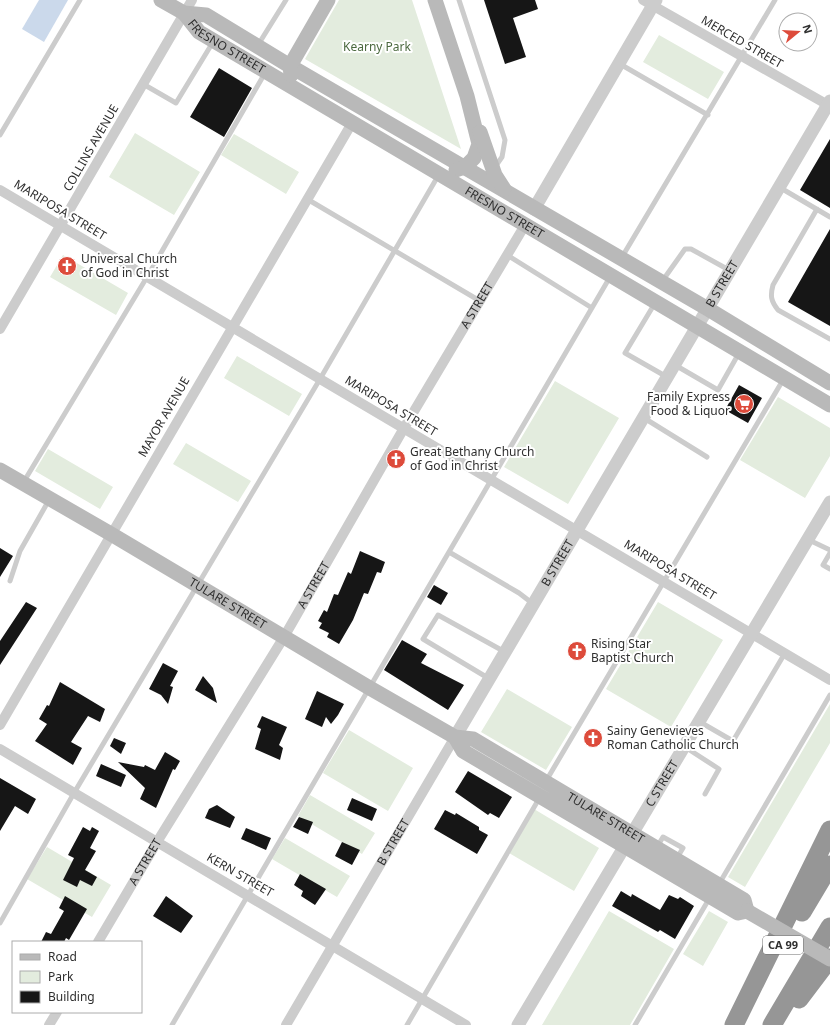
<svg xmlns="http://www.w3.org/2000/svg" width="830" height="1025" font-family="'Noto Sans',sans-serif">
	<rect width="100%" height="100%" fill="#fff"/>
	<!-- green -->
	<path fill="#e3ecde" d="M 339,0 L 412,0 L 461,149 L 305,59 Z
		M 659,35 L 724,72 L 708,99 L 643,62 Z
		M 135,133 L 200,172 L 174,215 L 109,177 Z
		M 234,134 L 299,172 L 286,194 L 221,155 Z
		M 63,255 L 128,293 L 116,315 L 50,277 Z
		M 237,356 L 302,394 L 289,416 L 224,378 Z
		M 555,381 L 619,418 L 568,504 L 504,467 Z
		M 778,397 L 830,428 L 830,456 L 805,498 L 740,460 Z
		M 186,443 L 251,481 L 238,502 L 173,464 Z
		M 48,449 L 113,487 L 100,509 L 35,471 Z
		M 658,602 L 723,640 L 671,727 L 606,689 Z
		M 507,689 L 572,727 L 546,770 L 481,732 Z
		M 830,704 L 830,743 L 745,887 L 728,877 Z
		M 349,730 L 413,768 L 388,811 L 323,773 Z
		M 310,795 L 375,833 L 362,854 L 298,816 Z
		M 534,809 L 599,848 L 574,891 L 509,853 Z
		M 285,838 L 350,876 L 337,897 L 272,859 Z
		M 47,847 L 111,885 L 92,917 L 27,879 Z
		M 609,911 L 674,949 L 630,1025 L 542,1025 Z
		M 709,911 L 728,922 L 703,966 L 683,954 Z"/>
	<!-- water -->
	<path fill="#cbd9eb" d="M 39,0 L 68,0 L 44,42 L 22,29 Z"/>
	<!-- building -->
	<path fill="#161616" d="M 484,0 L 535,0 L 538,9 L 513,18 L 526,57 L 505,64 Z
		M 219,68 L 252,88 L 224,137 L 190,117 Z
		M 830,139 L 830,208 L 800,190 Z
		M 830,229 L 830,326 L 788,302 Z
		M 739,385 L 762,398 L 748,423 L 725,410 Z
		M 0,548 L 13,556 L 0,577 Z
		M 360,551 L 385,562 L 381,573 L 377,572 L 368,594 L 364,593 L 353,620 L 339,644 L 327,637 L 329,633 L 319,628 L 322,623 L 318,621 L 324,610 L 327,612 L 334,594 L 338,595 L 348,572 L 351,574 Z
		M 434,585 L 448,593 L 441,605 L 427,597 Z
		M 26,602 L 37,608 L 0,665 L 0,641 Z
		M 402,640 L 427,654 L 421,663 L 464,685 L 448,710 L 384,670 Z
		M 163,663 L 178,671 L 170,686 L 173,687 L 168,704 L 161,695 L 149,689 Z
		M 203,676 L 213,688 L 217,703 L 195,690 Z
		M 60,682 L 105,709 L 100,722 L 88,716 L 71,742 L 82,748 L 73,765 L 35,741 L 47,724 L 39,719 L 47,705 L 49,706 Z
		M 317,691 L 344,704 L 338,715 L 331,724 L 326,717 L 322,727 L 305,719 Z
		M 262,716 L 287,727 L 279,745 L 283,748 L 280,760 L 255,749 L 261,729 L 257,727 Z
		M 114,738 L 126,743 L 121,754 L 110,746 Z
		M 165,752 L 180,761 L 175,770 L 173,769 L 156,808 L 140,799 L 145,788 L 118,762 L 144,767 L 145,765 L 155,770 Z
		M 101,764 L 126,775 L 121,787 L 96,776 Z
		M 468,771 L 512,797 L 499,818 L 490,813 L 488,815 L 455,792 Z
		M 0,778 L 36,799 L 28,814 L 15,806 L 0,831 Z
		M 352,798 L 377,809 L 372,821 L 347,810 Z
		M 217,805 L 235,817 L 230,828 L 205,818 L 209,809 Z
		M 445,810 L 455,815 L 456,813 L 479,827 L 479,830 L 488,835 L 477,854 L 434,829 Z
		M 299,817 L 313,822 L 308,834 L 293,827 Z
		M 83,827 L 90,831 L 92,827 L 99,831 L 90,848 L 96,851 L 85,870 L 97,877 L 92,886 L 80,880 L 77,887 L 63,880 L 74,858 L 68,855 Z
		M 246,828 L 271,838 L 266,850 L 241,839 Z
		M 342,842 L 360,850 L 352,865 L 335,856 Z
		M 300,874 L 326,889 L 315,905 L 301,896 L 303,891 L 294,885 Z
		M 621,891 L 631,897 L 632,894 L 660,910 L 669,895 L 678,899 L 680,897 L 694,906 L 675,939 L 660,930 L 658,932 L 612,906 Z
		M 65,896 L 87,909 L 69,940 L 66,938 L 64,942 L 41,942 L 46,932 L 51,934 L 64,911 L 59,908 Z
		M 166,896 L 193,916 L 181,933 L 153,916 Z"/>
	<g fill="none" stroke-linecap="round" stroke-linejoin="round">
		<!-- service -->
		<path stroke="#ccc" stroke-width="5" d="M 459,0 L 505,140 L 502,157 L 495,167
			M 258,45 L 286,0
			M 620,64 L 708,115
			M 143,84 L 176,103 L 213,42
			M 0,135 L 80,0
			M 779,187 L 830,217
			M 307,199 L 480,301
			M 817,209 L 773,285 C 770,296 771,301 778,310 L 830,339
			M 507,255 L 592,308
			M 622,257 L 775,0
			M 663,280 L 685,249 L 691,249 L 729,270
			M 655,303 L 625,353 L 667,377
			M 675,365 L 718,390 L 739,353
			M 644,418 L 707,457
			M 23,483 L 147,277 L 265,73
			M 809,540 L 830,550
			M 449,552 L 519,593 L 532,603
			M 830,553 L 823,565 L 830,569
			M 10,581 L 20,551 L 49,500
			M 488,678 L 423,639 L 438,615 L 505,652
			M 700,722 L 733,741 L 785,653
			M 685,747 L 719,769 L 705,794
			M 546,781 L 783,380
			M 657,847 L 663,837 L 683,848 L 677,858
			M 719,884 L 830,695
			M 0,923 L 74,793 L 320,379 L 438,176
			M 172,1025 L 610,277
			M 407,1025 L 540,797
			M 635,1025 L 709,899"/>
		<!-- minor -->
		<g stroke="#ccc" stroke-width="10">
			<path d="M 643,0 L 828,105"/>
			<path d="M 0,190 L 830,680"/>
			<path d="M 0,329 L 192,0"/>
			<path d="M 0,725 L 352,123"/>
			<path d="M 0,749 L 466,1025"/>
			<path id="s1" d="M 98,942 L 157,842 L 284,637 L 404,428 L 525,225"/>
			<path d="M 49,1025 L 57,1012"/>
			<path id="s2" d="M 286,1025 L 455,737"/>
		</g>
		<!-- tertiary -->
		<g stroke="#ccc" stroke-width="13">
			<path d="M 534,209 L 656,0"/>
			<path id="s3" d="M 455,737 L 830,101"/>
			<path id="s4" d="M 518,1025 L 830,502"/>
		</g>
		<!-- secondary -->
		<g stroke="#b9b9b9" stroke-width="15">
			<path d="M 161,0 L 184,13 L 206,15 L 290,66 L 708,309 L 830,383"/>
			<path d="M 435,0 L 467,96 L 479,144 L 474,158 L 465,167 L 456,170"/>
			<path id="s5" d="M 184,13 L 199,32 L 830,405"/>
			<path d="M 291,75 L 290,66 L 328,0"/>
			<path d="M 480,132 L 495,175 L 504,189"/>
			<path id="s6" d="M 0,470 L 111,534 L 368,687 L 455,737 L 473,739 L 744,900 L 747,911 L 738,913 L 463,751 L 455,737"/>
		</g>
		<!-- motorway -->
		<path stroke="#969696" stroke-width="19" d="M 802,912 L 830,865
			M 799,999 L 830,958
			M 734,1025 L 830,830
			M 772,1025 L 830,927"/>
		<!-- secondary-bridge -->
		<path stroke="#b9b9b9" stroke-width="15" d="M 747,911 L 830,959"/>
	</g>
	<!-- icons -->
	<defs>
		<symbol id="church-disc" viewBox="-11 -11 22 22"><circle r="9.5" fill="#dd4b3b" stroke="#fff"/><path d="M-1.2-6h2.4v3.5h3.3v2.4h-3.3V6h-2.4V-.1h-3.3v-2.4h3.3Z" fill="#fff"/></symbol>
		<symbol id="supermarket-disc" viewBox="-11 -11 22 22"><circle r="9.5" fill="#dd4b3b" stroke="#fff"/><path d="M-6-5.5h2.5l.6 2H6L4.5 2H-2.5L-4.4-4H-6ZM-1.5 3.2a1.3 1.3 0 1 0 .1 0ZM3 3.2a1.3 1.3 0 1 0 .1 0Z" fill="#fff"/></symbol>
	</defs>
	<g fill-rule="evenodd">
		<use href="#church-disc" x="56" y="255" width="22" height="22"/>
		<use href="#supermarket-disc" x="733" y="393" width="22" height="22"/>
		<use href="#church-disc" x="385" y="448" width="22" height="22"/>
		<use href="#church-disc" x="566" y="640" width="22" height="22"/>
		<use href="#church-disc" x="582" y="727" width="22" height="22"/>
	</g>
	<g text-anchor="middle" stroke-width="4" stroke-linejoin="round" paint-order="stroke">
		<!-- shield labels -->
		<rect fill="#fff" stroke="#6d6d6d" stroke-width="1" x="763" y="936" width="40" height="18" rx="3"/>
		<g font-size="11" font-weight="bold" fill="#2f2f2f">
			<text x="783" y="949">CA 99</text>
		</g>
		<!-- street labels -->
		<g font-size="12" fill="#2f2f2f" stroke="#fff">
			<text transform="translate(742 42) rotate(30)" y="4">MERCED STREET</text>
			<text dy="4" stroke="none"><textPath href="#s5" startOffset="55">FRESNO STREET</textPath></text>
			<text transform="translate(91 148) rotate(-60)" y="4">COLLINS AVENUE</text>
			<text transform="translate(60 210) rotate(31)" y="4">MARIPOSA STREET</text>
			<text dy="4" stroke="none"><textPath href="#s5" startOffset="379">FRESNO STREET</textPath></text>
			<text dy="4" stroke="none"><textPath href="#s3" startOffset="526">B STREET</textPath></text>
			<text dy="4" stroke="none"><textPath href="#s1" startOffset="741">A STREET</textPath></text>
			<text transform="translate(391 406) rotate(31)" y="4">MARIPOSA STREET</text>
			<text transform="translate(164 417) rotate(-60)" y="4">MAYOR AVENUE</text>
			<text dy="4" stroke="none"><textPath href="#s3" startOffset="202">B STREET</textPath></text>
			<text transform="translate(670 570) rotate(31)" y="4">MARIPOSA STREET</text>
			<text dy="4" stroke="none"><textPath href="#s1" startOffset="417">A STREET</textPath></text>
			<text dy="4" stroke="none"><textPath href="#s6" startOffset="264">TULARE STREET</textPath></text>
			<text dy="4" stroke="none"><textPath href="#s4" startOffset="281">C STREET</textPath></text>
			<text dy="4" stroke="none"><textPath href="#s6" startOffset="700">TULARE STREET</textPath></text>
			<text dy="4" stroke="none"><textPath href="#s2" startOffset="212">B STREET</textPath></text>
			<text dy="4" stroke="none"><textPath href="#s1" startOffset="93">A STREET</textPath></text>
			<text transform="translate(240 875) rotate(30)" y="4">KERN STREET</text>
		</g>
		<!-- park labels -->
		<g font-size="12" fill="#4b693f" stroke="#fff">
			<text x="377" y="51">Kearny Park</text>
		</g>
		<!-- poi labels -->
		<g font-size="12" fill="#2f2f2f" stroke="#fff" text-anchor="start">
			<text x="81" y="263">Universal Church<tspan x="81" dy="14">of God in Christ</tspan></text>
			<text x="730" y="401" text-anchor="end">Family Express<tspan x="730" dy="14">Food &amp; Liquor</tspan></text>
			<text x="410" y="456">Great Bethany Church<tspan x="410" dy="14">of God in Christ</tspan></text>
			<text x="591" y="648">Rising Star<tspan x="591" dy="14">Baptist Church</tspan></text>
			<text x="607" y="735">Sainy Genevieves<tspan x="607" dy="14">Roman Catholic Church</tspan></text>
		</g>
	</g>
	<!-- legend -->
	<rect x="12" y="941" width="130" height="72" fill="#ffffff" stroke="#acacac"/>
	<rect x="20" y="954" width="20" height="6" fill="#b9b9b9" stroke="#acacac"/>
	<text x="48" y="961" font-size="12" fill="#2f2f2f">Road</text>
	<rect x="20" y="971" width="20" height="12" fill="#e3ecde" stroke="#acacac"/>
	<text x="48" y="981" font-size="12" fill="#2f2f2f">Park</text>
	<rect x="20" y="991" width="20" height="12" fill="#161616" stroke="#acacac"/>
	<text x="48" y="1001" font-size="12" fill="#2f2f2f">Building</text>
	<!-- north arrow -->
	<g transform="translate(798 32) rotate(72)"><circle r="19" fill="#ffffff" stroke="#acacac"/>
	<path d="M0-3L7 15L0 10L-7 15Z" fill="#dd4b3b"/>
	<text y="-6" font-size="11" font-weight="bold" text-anchor="middle" fill="#2f2f2f">N</text>
	</g>
</svg>
